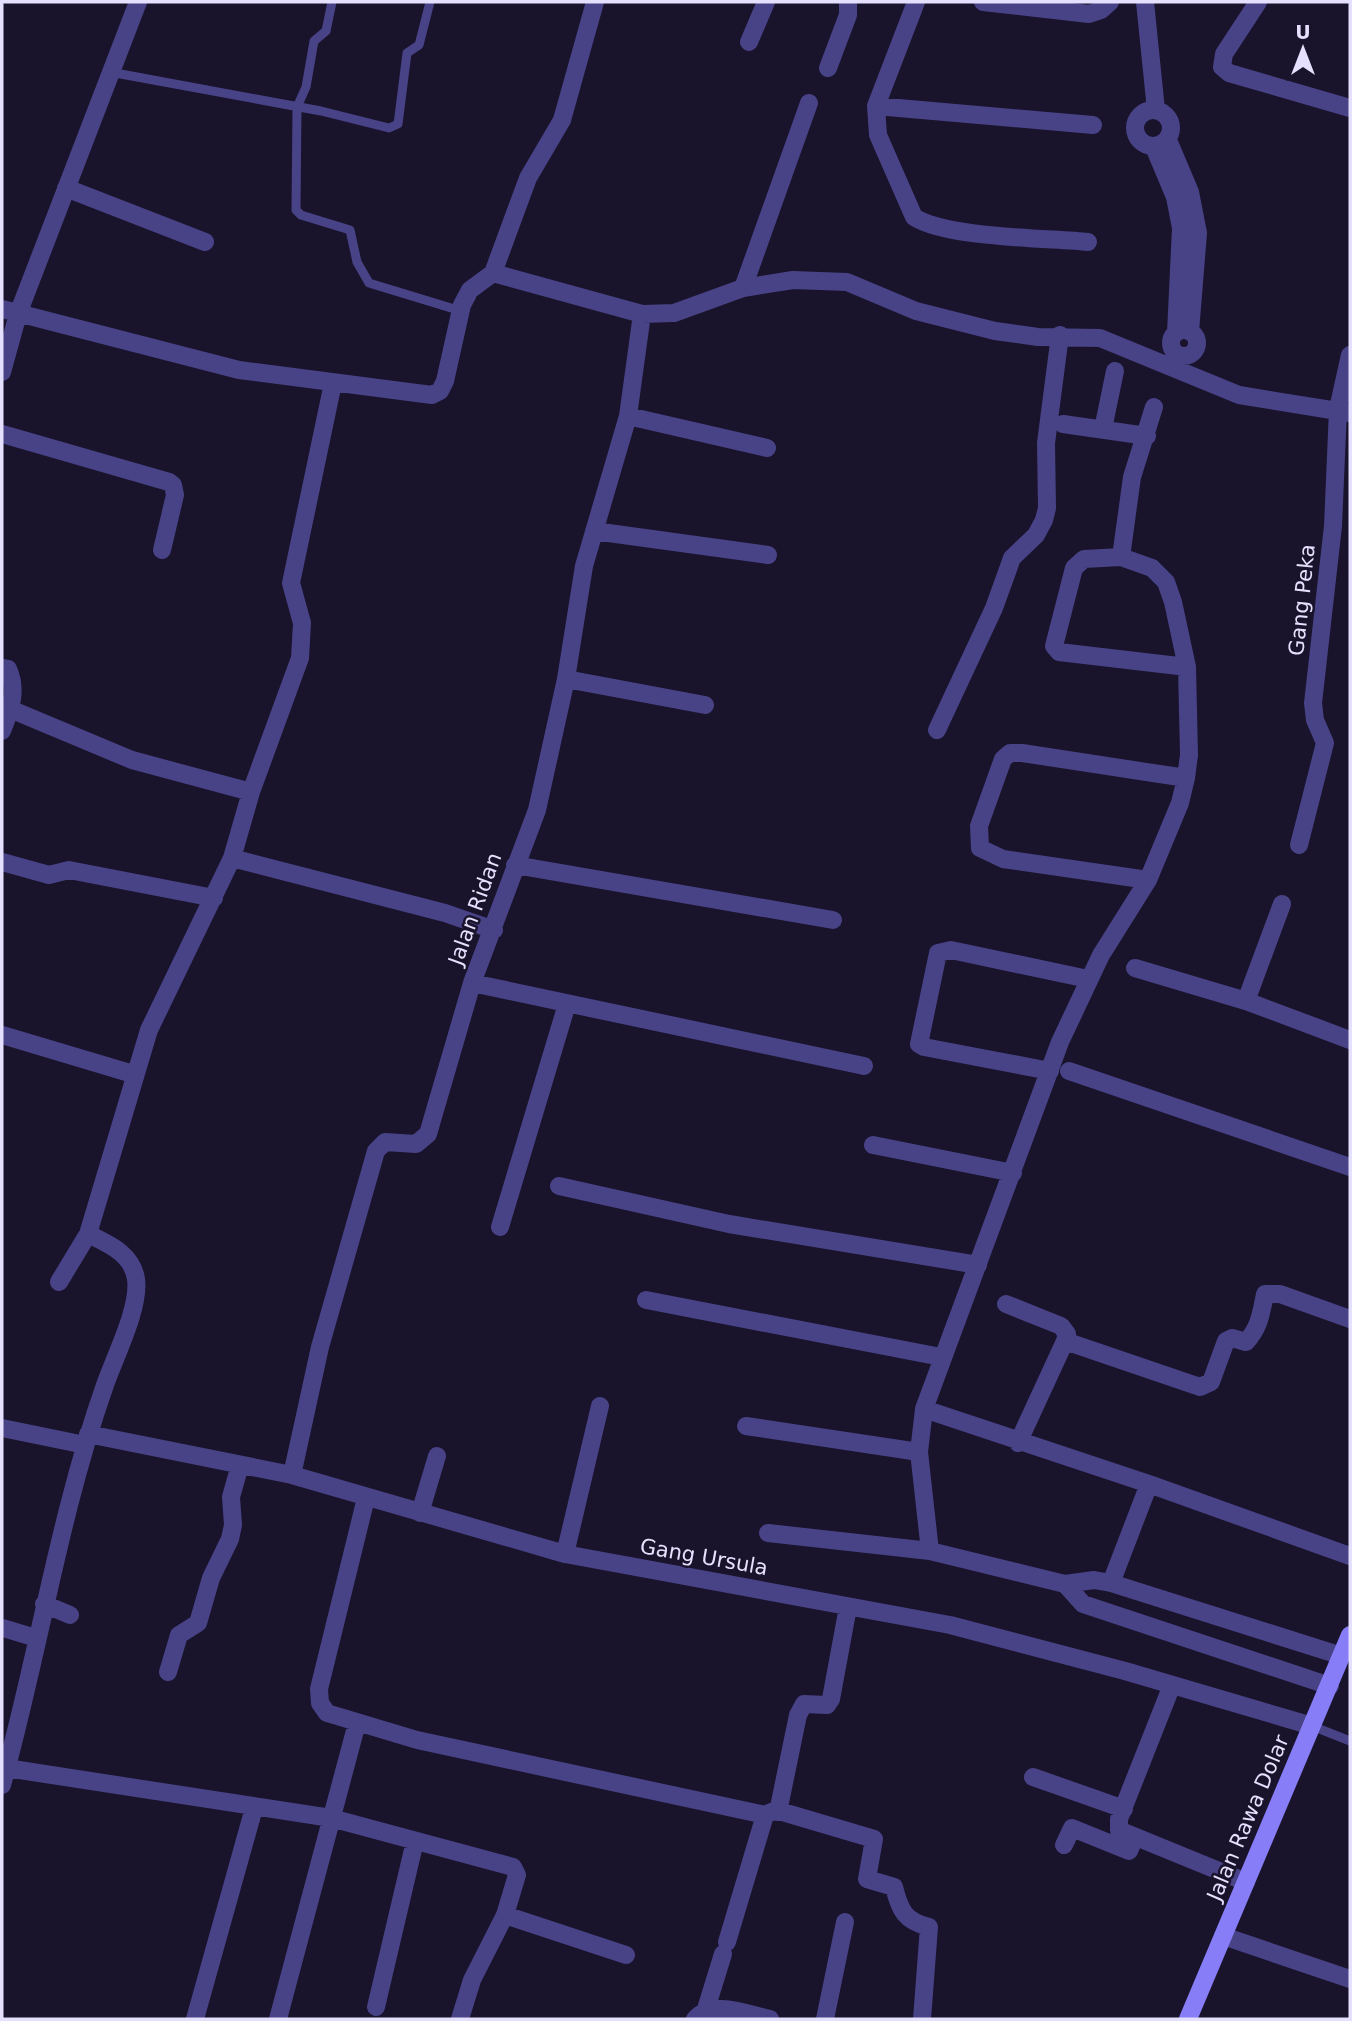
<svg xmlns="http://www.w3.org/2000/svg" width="1352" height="2021" font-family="'DejaVu Sans',sans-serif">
	<rect width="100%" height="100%" fill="#19132b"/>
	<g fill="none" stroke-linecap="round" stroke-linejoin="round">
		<!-- lane -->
		<path stroke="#484287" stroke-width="9" d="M 332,2 L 326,31 L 314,41 L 306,87 L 297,107 L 296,210 L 301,215 L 350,230 L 357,262 L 369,283 L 461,311
			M 110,72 L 321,111 L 389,128 L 398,124 L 407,53 L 419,45 L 430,2
			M 1312,1726 L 1350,1741"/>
		<!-- street -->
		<path stroke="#484287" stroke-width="18" d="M 916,2 L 876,106 L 878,135 L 914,217 C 946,238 1046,238 1088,242
			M 983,2 L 1089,14 L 1101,10 L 1110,2
			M 1145,2 L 1156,110
			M 1258,2 L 1224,54 L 1222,67 L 1229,73 L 1350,108
			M 749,42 L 766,2
			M 828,68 L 848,15 L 848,2
			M 876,106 L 1093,125
			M1135 128a18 18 0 1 1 36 0a18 18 0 1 1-36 0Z
			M 1168,140 L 1190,192 L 1198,233 L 1190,332
			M 1154,147 L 1175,197 L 1181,228 L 1176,333
			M 66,188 L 205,242
			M 493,273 L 528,178 L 562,120 L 595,2
			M 743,288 L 809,103
			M 2,309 L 239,370 L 432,395 L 440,391 L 445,381 L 462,305 L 470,290 L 493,273 L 642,314 L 674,313 L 743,288 L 793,280 L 847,282 L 916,311 L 995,331 L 1038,337 L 1100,338 L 1239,395 L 1350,413
			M1171 343a13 13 0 1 1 26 0a13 13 0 1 1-26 0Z
			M 2,372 L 18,314 L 138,2
			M 1154,407 L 1132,477 L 1121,557 L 1152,568 L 1166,582 L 1173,602 L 1187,667 L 1189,755 L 1186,778 L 1180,803 L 1148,880 L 1101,955 L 1060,1042 L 924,1409 L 919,1452 L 930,1551 L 1065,1584 L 1094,1580 L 1111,1583 L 1342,1656
			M 628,416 L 767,448
			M 1063,424 L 1147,436
			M 1103,429 L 1115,371
			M 2,434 L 169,482 L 173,485 L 175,495 L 162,550
			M 594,531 L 768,555
			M 1121,557 L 1084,559 L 1074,568 L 1054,646 L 1059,652 L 1187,667
			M 2,668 L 8,669 C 18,691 10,711 2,731
			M 566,679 L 705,705
			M 10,709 L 132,760 L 251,792
			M 937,730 L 994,608 L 1012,558 L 1036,535 L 1044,520 L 1047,508 L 1046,443 L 1060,335
			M 1299,845 L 1325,743 L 1315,720 L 1313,703 L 1333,526 L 1338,409 L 1350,355
			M 232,858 L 445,913 L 494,930
			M 2,862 L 49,875 L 69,870 L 214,898
			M 515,865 L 833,920
			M 1148,880 L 1003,859 L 980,848 L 979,826 L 1003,759 L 1010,753 L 1022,753 L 1186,778
			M 1135,968 L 1246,1001 L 1350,1040
			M 472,983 L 864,1066
			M 1246,1001 L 1282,904
			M 2,1035 L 133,1074
			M 1050,1071 L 924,1047 L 919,1044 L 938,953 L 951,950 L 1088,979
			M 1069,1071 L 1350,1167
			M 873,1145 L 1013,1173
			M 559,1186 L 729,1224 L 978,1265
			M 500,1227 L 567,1004
			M 59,1282 L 88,1234
			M 646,1300 L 941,1357
			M 1006,1304 L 1061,1326 L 1067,1334 L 1065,1341
			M 924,1409 L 1149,1484 L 1350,1556
			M 746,1426 L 919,1452
			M 2,1428 L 85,1445
			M 88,1434 L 292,1475 L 565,1554 L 950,1625 L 1125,1671 L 1312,1726
			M 1018,1443 L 1065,1341 L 1200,1387 L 1211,1382 L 1226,1341 L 1232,1338 L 1246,1342 C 1260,1327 1261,1313 1265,1294 L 1280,1294 L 1350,1319
			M 292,1475 L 320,1347 L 376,1151 L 385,1142 L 416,1144 L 428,1134 L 472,983 L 537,810 L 566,679 L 584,566 L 628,416 L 642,314
			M 366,1498 L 319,1689 L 320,1703 L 327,1713 L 417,1740 L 765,1815
			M 420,1513 L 437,1456
			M 768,1533 L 930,1551
			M 565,1554 L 600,1406
			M 1111,1583 L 1149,1484
			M 1065,1584 L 1083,1604 L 1330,1686
			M 44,1604 L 70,1615
			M 3,1628 L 36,1638
			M 168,1672 L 179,1635 L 198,1623 L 211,1578 L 230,1539 L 233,1525 L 231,1497 L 240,1465
			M 1172,1685 L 1119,1819 L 1119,1830 L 1246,1882
			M 6,1768 L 331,1818 L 513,1867 L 517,1875 L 505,1915 L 472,1980 L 460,2019
			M 1033,1777 L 1124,1809
			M 2,1785 C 39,1652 59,1515 105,1385 C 115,1356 140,1308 136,1279 C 132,1253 108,1244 88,1234 L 149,1030 L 232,858 L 251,792 L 300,658 L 302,623 L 291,583 L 333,383
			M 778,1812 L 798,1715 L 804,1704 L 827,1705 L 831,1699 L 848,1607
			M 1064,1845 L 1072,1828 L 1129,1851 L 1135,1837
			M 505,1915 L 626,1955
			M 1223,1936 L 1350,1979
			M 727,1942 L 765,1815 L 776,1810 L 874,1839 L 867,1879 L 894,1887 C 900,1911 905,1921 929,1927 L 922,2019
			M 376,2007 L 415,1841
			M 706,2009 L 723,1954
			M 195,2019 L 254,1808
			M 278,2019 L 357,1723
			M 695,2019 C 713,1999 746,2014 770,2019
			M 825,2019 L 845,1922"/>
		<!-- secondary -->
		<path stroke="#877df6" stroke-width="18" d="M 1188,2019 L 1350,1635"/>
	</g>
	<g text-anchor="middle" stroke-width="5" stroke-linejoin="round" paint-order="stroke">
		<!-- street labels -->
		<g font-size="21" fill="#e5e0fd" stroke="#19132b">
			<text transform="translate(1302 600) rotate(-84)" y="7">Gang Peka</text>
			<text transform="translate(475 909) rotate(-70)" y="7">Jalan Ridan</text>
			<text transform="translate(704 1557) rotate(10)" y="7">Gang Ursula</text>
			<text transform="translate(1248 1818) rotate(-67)" y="7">Jalan Rawa Dolar</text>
		</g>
	</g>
	<!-- border -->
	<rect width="1352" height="2021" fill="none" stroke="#e5e0fd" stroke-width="7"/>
	<!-- north arrow -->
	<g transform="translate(1303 49)" stroke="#19132b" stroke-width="5" paint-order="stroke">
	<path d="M0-5L12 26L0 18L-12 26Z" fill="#e5e0fd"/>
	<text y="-10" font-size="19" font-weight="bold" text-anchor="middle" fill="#e5e0fd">U</text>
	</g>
</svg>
